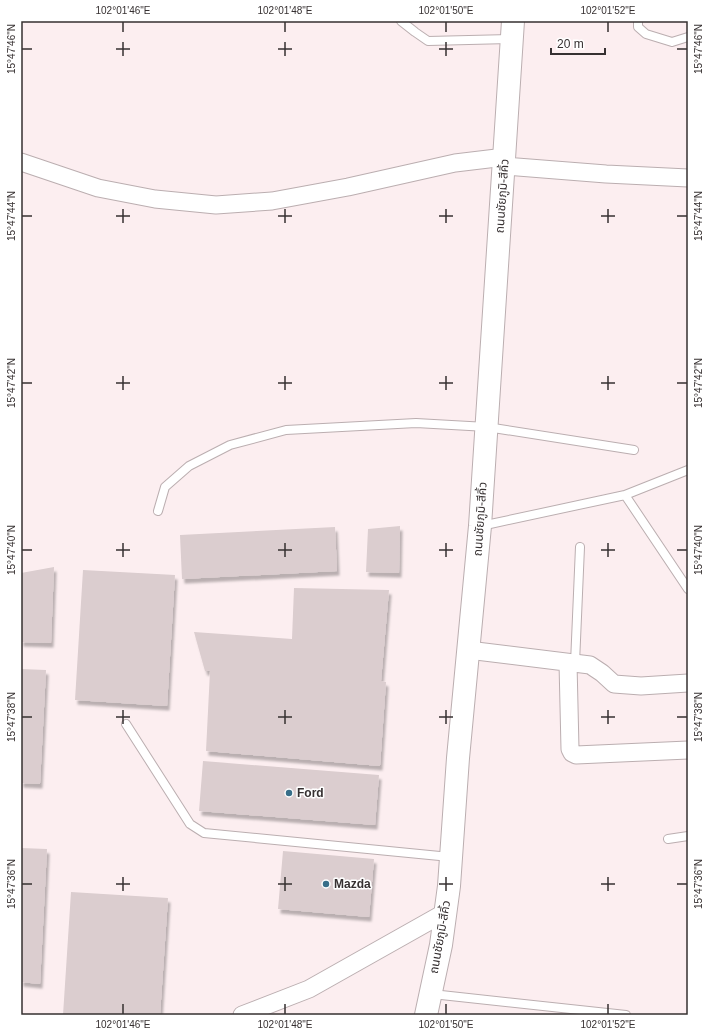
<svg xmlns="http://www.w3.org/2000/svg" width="709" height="1036" font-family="Arial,'Noto Sans Thai',sans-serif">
	<defs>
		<filter id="shadow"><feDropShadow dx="2.5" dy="4.5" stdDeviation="1" flood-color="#0004"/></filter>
	</defs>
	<rect width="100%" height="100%" fill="#fceef0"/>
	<!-- building -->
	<path fill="#dbcdcf" filter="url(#shadow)" d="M 400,526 L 399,573 L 366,572 L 368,529 Z
		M 335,527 L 337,571 L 182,579 L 180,535 Z
		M 54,567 L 51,643 L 21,642 L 21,573 Z
		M 83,570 L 175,575 L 167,706 L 75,700 Z
		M 294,588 L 389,590 L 381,681 L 386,682 L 380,766 L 206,751 L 210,671 L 205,671 L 194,632 L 292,639 Z
		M 21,669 L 46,670 L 40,784 L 21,783 Z
		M 203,761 L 379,775 L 375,825 L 199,811 Z
		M 21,848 L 47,849 L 40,984 L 21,982 Z
		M 283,851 L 374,859 L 369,917 L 278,909 Z
		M 71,892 L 168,898 L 160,1015 L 63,1015 Z"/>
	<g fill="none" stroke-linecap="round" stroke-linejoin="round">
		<defs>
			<path id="lane" d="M 401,21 L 415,32 L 428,41 L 512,39
				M 638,21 L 638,27 L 646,34 L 672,42 L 688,37
				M 625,495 L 688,589
				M 158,511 L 165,487 L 189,466 L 230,445 L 286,430 L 416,423 L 487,427 L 634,450
				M 481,526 L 625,495 L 688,470
				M 575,663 L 580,547
				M 126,724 L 190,824 L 204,833 L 450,857
				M 668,839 L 688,836
				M 432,994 L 626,1015"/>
			<path id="street" d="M 21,162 L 98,188 L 155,199 L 216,205 L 272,201 L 348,187 L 455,163 L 505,157
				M 504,166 L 606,174 L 688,178
				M 468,650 L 590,665 L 602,673 L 614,684 L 641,686 L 688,683
				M 568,663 L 570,749 L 572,753 L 576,755 L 688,750
				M 242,1015 L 309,989 L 444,913"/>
			<path id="secondary" d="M 426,1015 L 441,945 L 449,886 L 458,758 L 480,526 L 513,21"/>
		</defs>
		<!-- lane casing -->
		<use href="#lane" stroke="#bbaeb0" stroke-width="10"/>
		<!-- street casing -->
		<use href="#street" stroke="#bbaeb0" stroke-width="19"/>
		<!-- secondary casing -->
		<use href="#secondary" stroke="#bbaeb0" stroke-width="24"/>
		<!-- lane -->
		<use href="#lane" stroke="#fff" stroke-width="8"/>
		<!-- street -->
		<use href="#street" stroke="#fff" stroke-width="17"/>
		<!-- secondary -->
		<use href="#secondary" stroke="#fff" stroke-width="22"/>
	</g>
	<!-- ticks -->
	<path fill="none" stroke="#363031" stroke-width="1.5" d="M 123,22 L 123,32M 285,22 L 285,32M 446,22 L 446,32M 608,22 L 608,32M 123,42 L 123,56M 285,42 L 285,56M 446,42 L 446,56M 22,49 L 32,49M 116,49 L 130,49M 278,49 L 292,49M 439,49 L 453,49M 677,49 L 687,49M 123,209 L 123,223M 285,209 L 285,223M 446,209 L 446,223M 608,209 L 608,223M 22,216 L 32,216M 116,216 L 130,216M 278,216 L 292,216M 439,216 L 453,216M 601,216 L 615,216M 677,216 L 687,216M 123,376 L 123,390M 285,376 L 285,390M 446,376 L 446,390M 608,376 L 608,390M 22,383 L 32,383M 116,383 L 130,383M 278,383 L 292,383M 439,383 L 453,383M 601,383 L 615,383M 677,383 L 687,383M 123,543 L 123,557M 285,543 L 285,557M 446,543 L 446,557M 608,543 L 608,557M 22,550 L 32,550M 116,550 L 130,550M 278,550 L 292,550M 439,550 L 453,550M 601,550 L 615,550M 677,550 L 687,550M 123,710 L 123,724M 285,710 L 285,724M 446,710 L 446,724M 608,710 L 608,724M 22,717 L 32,717M 116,717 L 130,717M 278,717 L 292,717M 439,717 L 453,717M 601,717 L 615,717M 677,717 L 687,717M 123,877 L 123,891M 285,877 L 285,891M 446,877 L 446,891M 608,877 L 608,891M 22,884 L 32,884M 116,884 L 130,884M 278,884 L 292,884M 439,884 L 453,884M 601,884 L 615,884M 677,884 L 687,884M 123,1004 L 123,1014M 285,1004 L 285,1014M 446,1004 L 446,1014M 608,1004 L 608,1014"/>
	<!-- markers -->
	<g fill="#376e89" stroke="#fff" stroke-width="1.5">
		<circle cx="289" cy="793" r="4"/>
		<circle cx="326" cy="884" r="4"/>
	</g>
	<g text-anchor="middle" stroke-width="3" stroke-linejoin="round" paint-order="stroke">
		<!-- street labels -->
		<g font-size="12" fill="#363031" stroke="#fff">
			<text transform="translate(502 196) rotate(-86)" y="4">ถนนชัยภูมิ-สีคิ้ว</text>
			<text transform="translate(480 519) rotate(-86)" y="4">ถนนชัยภูมิ-สีคิ้ว</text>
			<text transform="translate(440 937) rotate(-80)" y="4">ถนนชัยภูมิ-สีคิ้ว</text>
		</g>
		<!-- poi labels -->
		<g font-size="12" font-weight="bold" fill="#363031" stroke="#fff" text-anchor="start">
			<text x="297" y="797">Ford</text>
			<text x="334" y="888">Mazda</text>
		</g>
	</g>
	<!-- border -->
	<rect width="709" height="1036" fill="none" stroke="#ffffff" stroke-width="44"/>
	<!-- scale -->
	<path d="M551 48v6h54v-6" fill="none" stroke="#363031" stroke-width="2"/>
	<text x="557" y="48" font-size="12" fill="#363031" stroke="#ffffff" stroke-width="3" paint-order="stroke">20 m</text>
	<rect x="22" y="22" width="665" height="992" fill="none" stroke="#363031" stroke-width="1.5"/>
	<g font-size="10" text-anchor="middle" fill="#363031">
		<text x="123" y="14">102°01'46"E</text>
		<text x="285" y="14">102°01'48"E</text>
		<text x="446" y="14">102°01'50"E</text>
		<text x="608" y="14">102°01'52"E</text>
		<text transform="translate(11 49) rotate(-90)" y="4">15°47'46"N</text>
		<text transform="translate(698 49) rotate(-90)" y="4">15°47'46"N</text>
		<text transform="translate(11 216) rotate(-90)" y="4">15°47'44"N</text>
		<text transform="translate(698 216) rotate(-90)" y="4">15°47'44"N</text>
		<text transform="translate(11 383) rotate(-90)" y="4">15°47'42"N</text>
		<text transform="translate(698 383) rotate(-90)" y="4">15°47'42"N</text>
		<text transform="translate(11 550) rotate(-90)" y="4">15°47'40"N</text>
		<text transform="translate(698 550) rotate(-90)" y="4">15°47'40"N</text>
		<text transform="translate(11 717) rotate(-90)" y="4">15°47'38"N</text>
		<text transform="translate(698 717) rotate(-90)" y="4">15°47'38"N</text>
		<text transform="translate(11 884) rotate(-90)" y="4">15°47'36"N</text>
		<text transform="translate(698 884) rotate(-90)" y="4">15°47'36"N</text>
		<text x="123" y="1028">102°01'46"E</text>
		<text x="285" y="1028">102°01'48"E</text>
		<text x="446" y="1028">102°01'50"E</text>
		<text x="608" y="1028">102°01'52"E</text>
	</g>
</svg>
